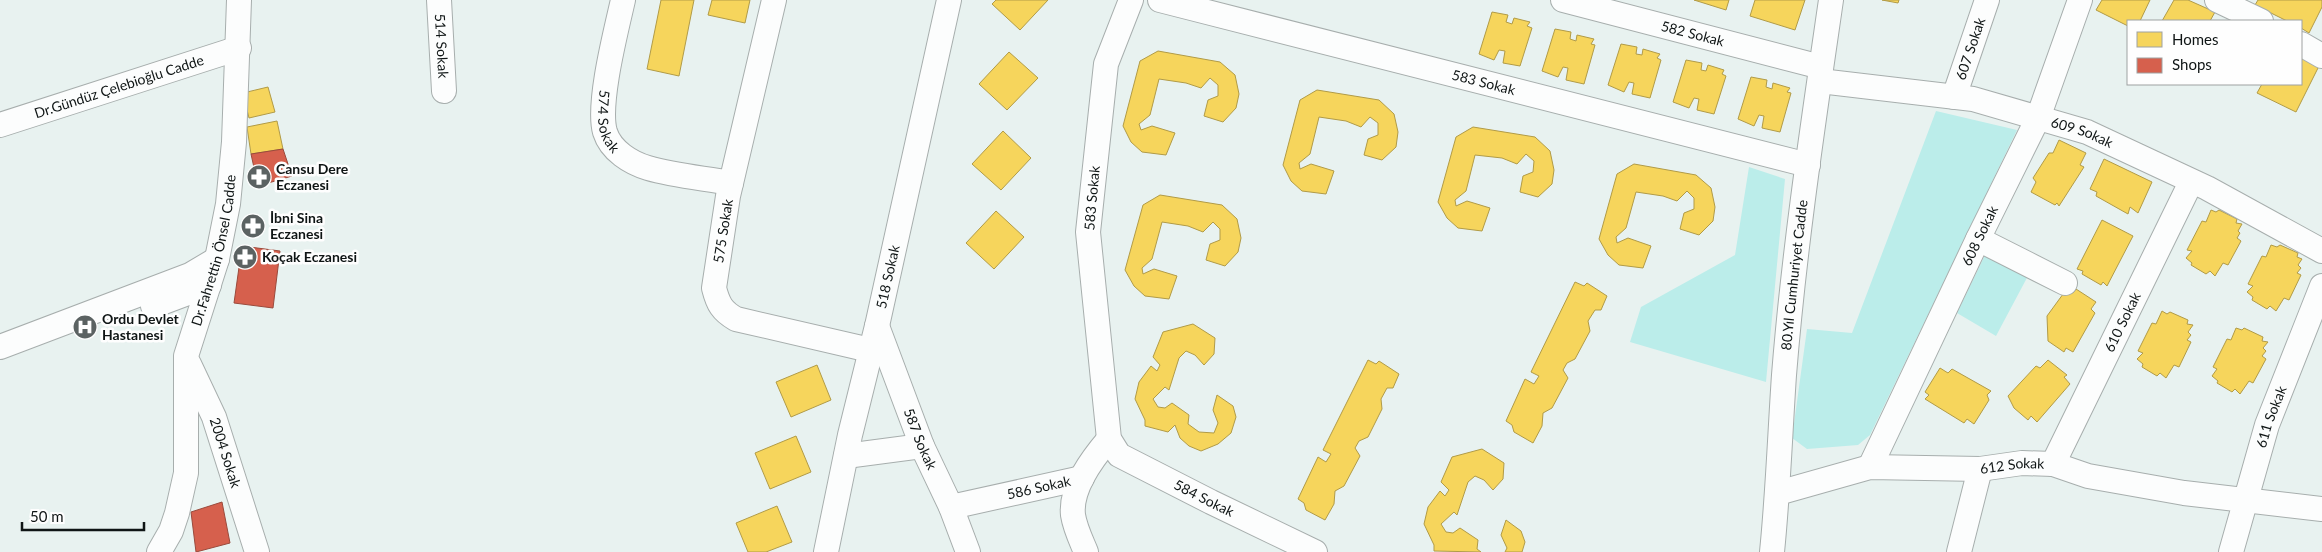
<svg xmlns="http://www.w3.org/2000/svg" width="2322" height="552" font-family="Lato,sans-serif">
	<rect width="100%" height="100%" fill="#e8f2f0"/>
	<!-- green -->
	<path fill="#bbedea" d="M 1936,111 L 2017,130 L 1870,435 L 1858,445 L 1807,449 L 1792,438 L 1807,329 L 1852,333 Z
		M 1749,167 L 1785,179 L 1766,382 L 1630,342 L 1641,307 L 1735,255 Z
		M 1986,253 L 2029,274 L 1996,336 L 1957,313 Z"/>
	<!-- homes -->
	<path fill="#f6d55c" stroke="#b19b47" d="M 661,0 L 694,0 L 679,76 L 647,69 Z
		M 712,0 L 750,0 L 745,23 L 708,15 Z
		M 996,0 L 1048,0 L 1020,30 L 992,4 Z
		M 1694,0 L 1729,0 L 1726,10 Z
		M 1755,0 L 1805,0 L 1795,30 L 1750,16 Z
		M 1882,0 L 1899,0 L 1898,3 Z
		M 2102,0 L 2150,0 L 2140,21 L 2128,21 L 2128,26 L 2096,10 Z
		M 2174,0 L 2188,0 L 2215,12 L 2210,21 L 2162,21 Z
		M 2258,0 L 2322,0 L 2322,7 L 2309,33 L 2301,28 L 2301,21 L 2287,21 L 2255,5 Z
		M 1492,12 L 1508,15 L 1506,22 L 1512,24 L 1514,18 L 1530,22 L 1527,26 L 1532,28 L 1520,66 L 1503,63 L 1505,51 L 1499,50 L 1494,60 L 1479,54 Z
		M 1555,29 L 1571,32 L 1570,39 L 1576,41 L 1577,35 L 1594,39 L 1591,44 L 1595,45 L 1584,84 L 1566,80 L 1568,68 L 1563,67 L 1558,77 L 1542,71 Z
		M 1621,44 L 1637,47 L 1636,54 L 1642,55 L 1643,49 L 1660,54 L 1657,58 L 1661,60 L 1650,98 L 1632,94 L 1634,83 L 1629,82 L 1624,92 L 1608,85 Z
		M 1158,51 L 1220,62 L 1235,75 L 1239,94 L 1236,108 L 1223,122 L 1204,116 L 1208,100 L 1218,96 L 1218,85 L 1210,78 L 1201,88 L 1186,83 L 1159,79 L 1150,115 L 1139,124 L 1141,130 L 1152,126 L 1175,133 L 1166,155 L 1142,152 L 1131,142 L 1123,126 L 1140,61 Z
		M 1009,52 L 1038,78 L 1007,110 L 979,84 Z
		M 2301,57 L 2319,66 L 2296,112 L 2257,93 L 2262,84 L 2301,84 Z
		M 1686,60 L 1702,63 L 1701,70 L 1706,71 L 1708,65 L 1724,70 L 1722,74 L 1726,76 L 1714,114 L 1697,110 L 1699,99 L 1694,98 L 1689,108 L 1673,102 Z
		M 1751,77 L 1767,80 L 1766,87 L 1772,89 L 1773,83 L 1790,88 L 1787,92 L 1791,93 L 1780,132 L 1762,128 L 1764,116 L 1759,115 L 1754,126 L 1738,119 Z
		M 268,87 L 275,112 L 249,118 L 243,93 Z
		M 1317,90 L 1379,100 L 1394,114 L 1398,132 L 1396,147 L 1382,160 L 1364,155 L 1368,139 L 1378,135 L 1378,123 L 1370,117 L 1361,127 L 1346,121 L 1319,117 L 1310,154 L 1299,163 L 1300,169 L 1311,164 L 1334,171 L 1326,194 L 1302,191 L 1291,181 L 1283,165 L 1300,100 Z
		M 277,121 L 283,149 L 251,154 L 247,127 Z
		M 1473,127 L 1535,137 L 1550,151 L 1554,170 L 1552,184 L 1538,197 L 1520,192 L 1523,176 L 1533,172 L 1534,161 L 1526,154 L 1517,164 L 1502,158 L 1475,155 L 1466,191 L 1455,200 L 1456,206 L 1467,201 L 1490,208 L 1482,231 L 1458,228 L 1447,218 L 1438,202 L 1456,137 Z
		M 1003,131 L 1031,158 L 1001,190 L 972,164 Z
		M 2059,140 L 2086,153 L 2080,165 L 2084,167 L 2059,206 L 2057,203 L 2055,205 L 2031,192 L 2036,182 L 2033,178 L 2049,153 L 2053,153 Z
		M 2104,159 L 2152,182 L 2138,213 L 2130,207 L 2128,214 L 2096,196 L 2097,192 L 2090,189 Z
		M 1634,164 L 1696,175 L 1711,188 L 1715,207 L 1713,221 L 1699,235 L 1680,229 L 1684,213 L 1694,209 L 1694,198 L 1687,191 L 1677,201 L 1663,196 L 1636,192 L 1626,228 L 1616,237 L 1617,243 L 1628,238 L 1651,246 L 1643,268 L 1619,265 L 1608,255 L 1599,239 L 1617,174 Z
		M 1160,195 L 1222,205 L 1237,219 L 1241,238 L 1238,252 L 1225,266 L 1206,260 L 1210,244 L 1220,240 L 1220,229 L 1213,222 L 1203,232 L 1188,226 L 1162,222 L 1152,259 L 1142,268 L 1143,274 L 1154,269 L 1177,276 L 1169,299 L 1145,296 L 1134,286 L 1125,270 L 1143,205 Z
		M 2211,210 L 2216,212 L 2219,210 L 2237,219 L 2236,223 L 2242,224 L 2238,231 L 2240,233 L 2237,238 L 2241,241 L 2228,265 L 2223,263 L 2215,276 L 2210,271 L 2206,274 L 2191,265 L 2192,263 L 2186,258 L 2192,251 L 2187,250 L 2202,221 L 2206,222 Z
		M 996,211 L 1024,237 L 994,269 L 966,243 Z
		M 2102,220 L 2133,236 L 2107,286 L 2103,282 L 2101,285 L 2082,274 L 2083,271 L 2077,269 Z
		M 2271,245 L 2277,247 L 2280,245 L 2298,253 L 2297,257 L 2302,259 L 2298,265 L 2301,268 L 2297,273 L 2301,275 L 2289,300 L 2284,298 L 2276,311 L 2270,306 L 2267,309 L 2252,300 L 2253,297 L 2247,292 L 2253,286 L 2248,284 L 2262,256 L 2266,257 Z
		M 1575,282 L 1584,286 L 1587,283 L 1607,296 L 1601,310 L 1595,310 L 1588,321 L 1590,331 L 1575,359 L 1567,363 L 1563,370 L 1568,378 L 1552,408 L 1543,413 L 1542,426 L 1533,443 L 1514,432 L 1512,425 L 1506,421 L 1525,379 L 1534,384 L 1539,376 L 1531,372 Z
		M 2076,289 L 2096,302 L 2091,309 L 2095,313 L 2073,352 L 2066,348 L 2064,352 L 2048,341 L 2047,316 L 2066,290 L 2073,293 Z
		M 2162,311 L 2167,314 L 2170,312 L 2188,320 L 2187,324 L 2193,325 L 2188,332 L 2191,335 L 2187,340 L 2191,342 L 2179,367 L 2174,365 L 2166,378 L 2160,373 L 2157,376 L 2142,367 L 2143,364 L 2137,359 L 2143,353 L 2138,351 L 2152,323 L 2156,324 Z
		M 1193,324 L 1215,338 L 1214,354 L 1204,365 L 1195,355 L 1186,351 L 1179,358 L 1169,390 L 1165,387 L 1153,399 L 1158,407 L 1165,408 L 1172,403 L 1189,415 L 1188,424 L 1199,432 L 1214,433 L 1218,423 L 1213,410 L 1217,395 L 1233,406 L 1236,417 L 1231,433 L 1218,444 L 1201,451 L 1189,446 L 1180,438 L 1175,425 L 1168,432 L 1145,426 L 1145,420 L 1135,399 L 1139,382 L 1151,366 L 1157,371 L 1160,365 L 1153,357 L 1163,332 Z
		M 2236,328 L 2242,330 L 2244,328 L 2263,337 L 2262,341 L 2268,342 L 2263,348 L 2266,351 L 2262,356 L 2266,359 L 2253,383 L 2249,381 L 2240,394 L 2235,389 L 2232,392 L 2217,383 L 2218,381 L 2212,376 L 2217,369 L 2213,367 L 2227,339 L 2231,340 Z
		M 1368,360 L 1376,364 L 1379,361 L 1399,374 L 1393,388 L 1387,388 L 1381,399 L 1382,409 L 1368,437 L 1359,441 L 1355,448 L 1360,456 L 1344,486 L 1335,491 L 1334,504 L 1325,520 L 1306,510 L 1304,503 L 1298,499 L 1318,457 L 1326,462 L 1331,454 L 1323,450 Z
		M 2048,360 L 2067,375 L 2064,377 L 2070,384 L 2037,422 L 2031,416 L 2028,420 L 2014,408 L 2008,396 L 2036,366 L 2040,368 Z
		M 817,365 L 831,400 L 791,417 L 776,382 Z
		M 1940,368 L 1948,373 L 1952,369 L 1991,391 L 1987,395 L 1989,400 L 1974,424 L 1967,419 L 1964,423 L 1925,399 L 1929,395 L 1925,392 Z
		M 796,436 L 811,472 L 770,489 L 755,453 Z
		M 1482,449 L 1504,463 L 1503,479 L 1493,490 L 1484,480 L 1475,476 L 1468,482 L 1457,515 L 1454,512 L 1441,524 L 1446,532 L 1453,533 L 1460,528 L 1478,540 L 1477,549 L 1481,552 L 1434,551 L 1434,545 L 1424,524 L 1428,507 L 1440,491 L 1445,496 L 1449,490 L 1441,482 L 1452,457 Z
		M 777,506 L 792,542 L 766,552 L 748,552 L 736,523 Z
		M 1506,520 L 1521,531 L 1525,542 L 1522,552 L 1505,552 L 1507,548 L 1501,535 Z"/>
	<!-- shops -->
	<path fill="#d6604d" stroke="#9a4a3c" d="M 283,149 L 292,176 L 258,186 L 251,154 Z
		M 242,246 L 280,251 L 273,308 L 234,303 Z
		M 222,502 L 230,543 L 196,552 L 191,512 Z"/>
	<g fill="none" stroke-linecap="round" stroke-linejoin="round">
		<defs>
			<g id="minor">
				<path id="s1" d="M 439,0 L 444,91"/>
				<path id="s2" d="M 623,0 C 616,31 597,104 605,132 C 611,151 631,163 648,168 C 675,176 704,178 731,183"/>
				<path d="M 774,0 L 728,196 L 714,288 C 718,304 722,311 736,319 L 870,350"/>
				<path id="s3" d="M 1131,0 L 1106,64 L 1088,232 L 1109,439 L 1119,455 L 1211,502 L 1315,552"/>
				<path id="s4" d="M 1160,0 L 1808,165"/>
				<path id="s5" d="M 1563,0 L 1821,67"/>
				<path d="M 2217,0 L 2261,21"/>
				<path d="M 2301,44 L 2322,56"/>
				<path id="s6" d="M 1820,81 L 1973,99 L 2087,132 L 2207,188 L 2322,251"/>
				<path id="s7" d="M 1954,97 L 1987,0"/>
				<path id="s8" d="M 0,125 L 239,48"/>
				<path d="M 1978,239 L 2065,283"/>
				<path d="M 153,306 L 209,285"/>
				<path id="s9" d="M 877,326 L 922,446 L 951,507 L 968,552"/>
				<path d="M 0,347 L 190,275 L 217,259"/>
				<path id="s10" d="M 189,364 L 214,417 L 257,552"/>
				<path d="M 846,456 L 922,446"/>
				<path id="s11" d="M 2053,464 L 2191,182"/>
				<path id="s12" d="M 1870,467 L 1978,239 L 2038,118 L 2080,0"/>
				<path id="s13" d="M 1778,493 L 1870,467 L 1980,469 L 2022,463 L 2053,464 L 2088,476 L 2184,493 L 2322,509"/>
				<path id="s14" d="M 951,507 L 1082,478"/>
				<path id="s15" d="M 159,552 L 171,531 L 177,513 L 186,473 L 186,356 L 217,259 L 228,204 L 234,142 L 239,0"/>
				<path id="s16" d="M 826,552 L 850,435 L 877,326 L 949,0"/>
				<path d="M 1086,552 C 1081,540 1075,528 1073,515 C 1070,488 1092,459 1109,439"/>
				<path id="s17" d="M 1772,552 C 1778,493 1780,434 1784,375 C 1794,250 1813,124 1831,0"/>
				<path d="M 1959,552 L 1980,469"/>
				<path id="s18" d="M 2231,552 L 2267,425 L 2322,286"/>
			</g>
		</defs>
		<!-- minor casing -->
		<use href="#minor" stroke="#a7aead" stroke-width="26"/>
		<!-- minor -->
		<use href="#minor" stroke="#fcfdfd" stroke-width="24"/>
	</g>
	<!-- icons -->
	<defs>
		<symbol id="pharmacy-disc" viewBox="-11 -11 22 22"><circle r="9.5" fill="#5b6262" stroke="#fefefe"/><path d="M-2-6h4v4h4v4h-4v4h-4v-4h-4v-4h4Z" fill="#fff"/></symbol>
		<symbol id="hospital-disc" viewBox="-11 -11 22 22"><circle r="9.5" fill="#5b6262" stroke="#fefefe"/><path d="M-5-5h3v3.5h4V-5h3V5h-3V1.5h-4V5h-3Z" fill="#fff"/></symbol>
	</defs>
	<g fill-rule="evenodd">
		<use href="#pharmacy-disc" x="245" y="163" width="28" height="28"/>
		<use href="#pharmacy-disc" x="239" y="212" width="28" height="28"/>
		<use href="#pharmacy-disc" x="231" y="243" width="28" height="28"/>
		<use href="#hospital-disc" x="71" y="313" width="28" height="28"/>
	</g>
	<g text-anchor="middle" stroke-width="5" stroke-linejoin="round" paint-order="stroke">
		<!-- street labels -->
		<g font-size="14" fill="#0f1515" stroke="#fefefe">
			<text dy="5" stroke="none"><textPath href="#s5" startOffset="134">582 Sokak</textPath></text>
			<text dy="5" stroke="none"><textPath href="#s1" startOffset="46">514 Sokak</textPath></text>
			<text dy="5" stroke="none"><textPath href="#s7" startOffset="51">607 Sokak</textPath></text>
			<text dy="5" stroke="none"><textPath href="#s4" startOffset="334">583 Sokak</textPath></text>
			<text dy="5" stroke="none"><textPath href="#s8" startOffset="125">Dr.Gündüz Çelebioğlu Cadde</textPath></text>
			<text dy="5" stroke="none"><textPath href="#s2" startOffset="124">574 Sokak</textPath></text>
			<text dy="5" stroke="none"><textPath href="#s6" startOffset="268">609 Sokak</textPath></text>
			<text transform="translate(1092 198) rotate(-85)" y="5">583 Sokak</text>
			<text transform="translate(723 231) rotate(-81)" y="5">575 Sokak</text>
			<text dy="5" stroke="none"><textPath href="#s12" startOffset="256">608 Sokak</textPath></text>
			<text dy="5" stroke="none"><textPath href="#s15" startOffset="311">Dr.Fahrettin Önsel Cadde</textPath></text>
			<text dy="5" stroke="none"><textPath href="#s17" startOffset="278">80.Yıl Cumhuriyet Cadde</textPath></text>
			<text dy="5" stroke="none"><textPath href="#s16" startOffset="282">518 Sokak</textPath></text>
			<text dy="5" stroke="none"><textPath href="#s11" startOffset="158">610 Sokak</textPath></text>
			<text dy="5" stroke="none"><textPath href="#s18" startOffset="141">611 Sokak</textPath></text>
			<text dy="5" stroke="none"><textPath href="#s9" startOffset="121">587 Sokak</textPath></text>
			<text dy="5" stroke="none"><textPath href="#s10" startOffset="96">2004 Sokak</textPath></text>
			<text dy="5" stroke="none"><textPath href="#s13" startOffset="238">612 Sokak</textPath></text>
			<text dy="5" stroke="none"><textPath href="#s14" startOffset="90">586 Sokak</textPath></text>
			<text dy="5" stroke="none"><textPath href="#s3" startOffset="560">584 Sokak</textPath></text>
		</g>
		<!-- poi labels -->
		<g font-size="14" font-weight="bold" fill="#0f1515" stroke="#fefefe" text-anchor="start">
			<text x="276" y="174">Cansu Dere<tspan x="276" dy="16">Eczanesi</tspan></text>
			<text x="270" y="223">İbni Sina<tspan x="270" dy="16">Eczanesi</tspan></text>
			<text x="262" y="262">Koçak Eczanesi</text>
			<text x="102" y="324">Ordu Devlet<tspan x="102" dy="16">Hastanesi</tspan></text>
		</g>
	</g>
	<!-- legend -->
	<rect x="2127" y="20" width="175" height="65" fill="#fefefe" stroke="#9ea1a1"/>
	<rect x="2137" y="32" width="25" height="15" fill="#f6d55c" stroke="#9ea1a1"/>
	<text x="2172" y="45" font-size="15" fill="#0f1515">Homes</text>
	<rect x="2137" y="58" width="25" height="15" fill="#d6604d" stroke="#9ea1a1"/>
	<text x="2172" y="70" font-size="15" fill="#0f1515">Shops</text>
	<!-- scale -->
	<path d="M22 522v8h122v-8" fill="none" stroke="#0f1515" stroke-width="2.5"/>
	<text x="30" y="522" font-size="15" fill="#0f1515" stroke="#fefefe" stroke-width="4" paint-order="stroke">50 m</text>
</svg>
